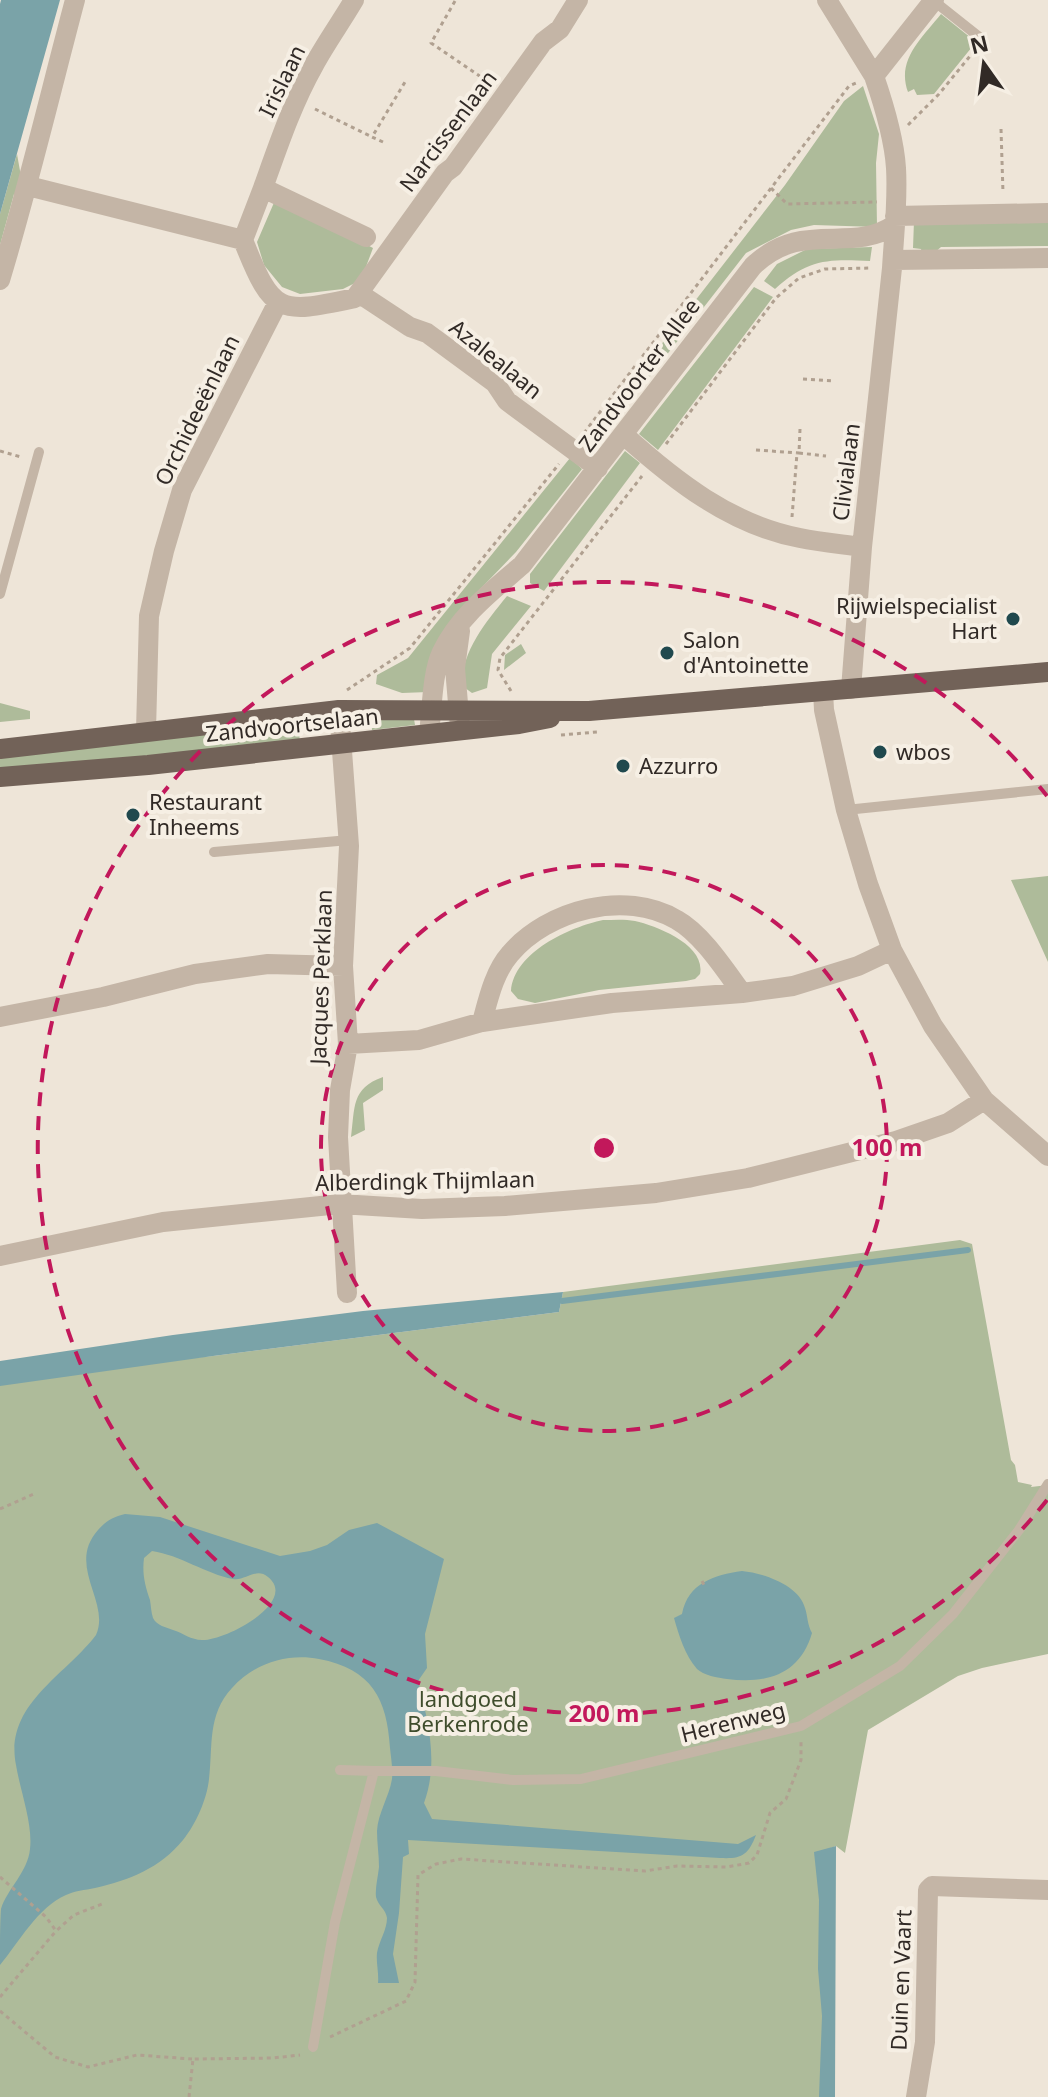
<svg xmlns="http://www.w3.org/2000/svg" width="1048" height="2097" font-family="'Noto Sans',sans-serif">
	<rect width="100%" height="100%" fill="#eee5d8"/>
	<!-- green -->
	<path fill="#aebb9a" d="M 941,14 L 976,42 L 934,94 L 917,95 L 914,89 L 908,92 C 896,60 922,38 941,14 Z
		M 863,86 L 879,134 L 876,163 L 877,227 L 814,225 L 791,230 L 746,253 L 595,447 L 587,440 L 785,185 L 844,101 Z
		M 17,154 L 22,182 L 20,194 L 14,194 L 0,245 L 0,214 Z
		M 276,198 L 373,248 L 361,280 L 343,289 L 300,294 L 282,287 L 264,265 L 257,242 Z
		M 1048,214 L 1048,246 L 941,247 L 933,254 L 922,254 L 921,249 L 913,248 L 914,221 Z
		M 872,247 L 870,261 C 827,259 808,259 775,289 L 764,281 L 777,264 L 807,249 Z
		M 754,287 L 773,297 L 658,450 L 639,434 Z
		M 625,451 L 640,463 L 544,591 L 530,583 L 530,574 Z
		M 570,458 L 582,469 L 516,552 L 462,608 L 428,692 L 402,693 L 376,684 L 377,675 L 408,658 Z
		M 507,596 L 531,606 L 492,654 L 487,688 L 472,693 L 461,685 C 463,650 485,623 507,596 Z
		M 521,644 L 526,653 L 504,670 L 505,655 Z
		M 0,703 L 30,711 L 30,719 L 0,722 Z
		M 414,719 L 415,725 L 372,730 L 371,720 Z
		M 298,720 L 300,743 L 0,771 L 0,756 Z
		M 1048,876 L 1048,962 L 1011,880 Z
		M 603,920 C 613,920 625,919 635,921 C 657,926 706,945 700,974 L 695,979 L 686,981 L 599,990 L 535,1003 L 518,999 L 511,991 C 514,952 570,927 603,920 Z
		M 383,1077 L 383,1090 L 363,1103 L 365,1130 L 351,1137 C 355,1108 351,1088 383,1077 Z
		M 960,1240 L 972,1244 L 1011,1460 L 1015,1465 L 1018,1482 L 1032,1485 L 1031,1487 L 1048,1485 L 1048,1654 L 982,1668 L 958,1676 L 868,1730 L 845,1853 L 836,1846 L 828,1849 L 829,2097 L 0,2097 L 0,1376 L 213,1356 L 559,1312 L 563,1292 Z"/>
	<!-- water -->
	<path fill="#7aa3a8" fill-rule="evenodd" d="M 1,0 L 60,0 L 0,214 L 0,4 Z
		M 563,1292 L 559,1312 L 213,1356 L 0,1386 L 0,1361 L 173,1335 L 363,1311 Z
		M 125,1514 L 160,1517 L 280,1556 L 310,1551 L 327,1545 L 349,1530 L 377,1523 L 444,1559 L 425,1634 L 427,1668 L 418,1681 C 428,1721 439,1762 424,1803 L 432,1819 L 738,1844 L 756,1835 C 748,1856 741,1859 720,1858 L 408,1840 L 409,1854 L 403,1857 L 399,1913 L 393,1954 L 399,1983 L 378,1983 C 379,1973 376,1963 377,1953 C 379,1941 387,1930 387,1918 C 386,1909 378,1906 376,1897 C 375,1888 378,1877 379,1867 C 379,1855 377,1843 377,1831 C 378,1813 389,1797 392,1779 C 393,1769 391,1758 390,1748 C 387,1699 372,1669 319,1659 C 288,1653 254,1663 232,1688 C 207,1715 213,1746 209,1779 C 207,1799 196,1824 183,1840 C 160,1868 130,1880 95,1888 C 85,1890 74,1891 66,1895 C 38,1907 19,1942 0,1965 C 0,1950 0,1922 1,1909 C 7,1889 28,1872 30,1849 C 33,1824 20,1790 16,1765 C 4,1705 65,1676 96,1635 C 111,1602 66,1566 98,1530 C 106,1521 113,1517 125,1514 ZM 152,1551 C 180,1555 206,1574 233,1579 C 246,1581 256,1567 268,1577 C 299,1602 225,1641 202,1640 C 191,1640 183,1633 173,1630 C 166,1627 157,1626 153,1618 C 151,1612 151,1606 150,1600 C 145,1585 142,1574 144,1558 Z
		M 742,1571 C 763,1573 799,1585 805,1608 C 808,1617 807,1624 812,1633 C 800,1675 766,1684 727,1679 C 718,1678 703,1675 697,1669 C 685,1655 679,1636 674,1618 L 682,1614 C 688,1583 714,1575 742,1571 Z
		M 836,1846 L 835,2097 L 819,2097 L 822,2016 L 818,1969 L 819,1900 L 814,1852 Z"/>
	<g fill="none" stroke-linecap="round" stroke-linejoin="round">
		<!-- stream -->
		<path stroke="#7aa3a8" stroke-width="6" d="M 562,1301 L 968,1250"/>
		<!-- path -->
		<path stroke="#b0a090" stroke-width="3" stroke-dasharray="4 4" stroke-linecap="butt" d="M 455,1 L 431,43 L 490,83
			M 315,109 L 372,137
			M 908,125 L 939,94 L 975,50
			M 1001,129 L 1003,193
			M 383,142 L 372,137 L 405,82
			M 771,188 L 787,204 L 877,202
			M 803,379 L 833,381
			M 800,429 L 799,453 L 826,456
			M 584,433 L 849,86 L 856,83
			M 666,444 L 776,298 L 799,278 L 825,269 L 872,268
			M 756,450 L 799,453
			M 0,451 L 21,457
			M 792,517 L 797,453
			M 347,690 L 410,648 L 559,464
			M 511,691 L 498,670 L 500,658 L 642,476
			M 561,735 L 597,732
			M 0,1509 L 36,1493
			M 702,1581 L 704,1585
			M 0,1877 L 46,1917 L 56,1931 L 74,1915 L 102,1904
			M 0,1997 L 56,1931
			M 0,2011 L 55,2057 L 88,2067 L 137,2055 L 192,2059
			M 330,2037 L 406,2001 L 415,1982 L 418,1875 L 436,1864 L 461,1859 L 645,1871 L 677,1866 L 727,1867 L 749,1863 L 757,1855 L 770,1813 L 786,1799 L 801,1760 L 801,1742
			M 189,2097 L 193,2059 L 273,2058 L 300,2055"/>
		<!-- service -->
		<path stroke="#c4b5a6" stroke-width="10" d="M 934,1 L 983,40
			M 0,594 L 39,452
			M 846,810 L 1048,789
			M 214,852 L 349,840
			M 340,1770 L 374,1771
			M 313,2047 L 335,1922 L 374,1771 L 436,1771 L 513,1780 L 581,1779 L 801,1726 L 900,1666 L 953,1614 L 1019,1530 L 1048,1484"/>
		<!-- minor -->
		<path stroke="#c4b5a6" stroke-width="20" d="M 827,0 L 874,76
			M 28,186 L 243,240
			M 263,188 C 278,146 292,104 314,65 C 326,43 341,22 354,0
			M 895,216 L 1048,213
			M 366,237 L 263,188 L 243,240 C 273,316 279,314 355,298 L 445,173 L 453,167 L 543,42 L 560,29 L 578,0
			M 893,260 L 1048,258
			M 0,280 C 28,188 50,94 75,0
			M 360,294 L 410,327 L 427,333 L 495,383 L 507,401 L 598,468
			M 624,435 C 675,481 731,525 800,538 C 820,542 841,544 862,547
			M 460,631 L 455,668 L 460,727
			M 851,689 L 862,547 L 892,268 C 894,235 898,201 896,168 C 894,137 884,105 874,76 L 934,0
			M 823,691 L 824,710 L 846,810 L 868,884 L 892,950 L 933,1026 L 984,1100 L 1048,1156
			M 339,710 L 349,846 L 343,966 L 348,1044 L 340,1090 L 338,1137 L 347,1293
			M 146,731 L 149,616 L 164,551 L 182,490 L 278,302
			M 429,733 C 432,711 432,672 442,652 C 459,616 492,591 522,565 L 753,266 C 803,218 850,255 894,225
			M 0,1017 L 103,997 L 195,974 L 268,964 L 343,966
			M 482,1022 C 488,1000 494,972 510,954 C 547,910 625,889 677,920 C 702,934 725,970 742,993
			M 348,1044 L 419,1040 L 482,1022 L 612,1003 L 742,993 L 793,986 L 858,966 L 892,950
			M 0,1256 L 163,1222 L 340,1204 L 422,1209 L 505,1206 L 656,1193 L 748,1178 L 896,1141 L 948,1123 L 984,1100
			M 916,2097 L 925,2042 L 928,1890 L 932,1886 L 1048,1890"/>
		<!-- primary -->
		<path stroke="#726258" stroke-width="20" d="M 0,749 L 339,710 L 589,711 L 1048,672
			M 0,777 L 148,765 L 519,724 L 550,718"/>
	</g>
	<!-- distance rings -->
	<g fill="none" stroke="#c2185b" stroke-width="4" stroke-dasharray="14 10">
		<circle cx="604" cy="1148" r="283"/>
		<path d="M1047 1500A566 566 0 1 1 1047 796"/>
	</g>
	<!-- markers -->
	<g fill="#20494e" stroke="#f6efe4" stroke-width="3">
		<circle cx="1013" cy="619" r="8"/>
		<circle cx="667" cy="653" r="8"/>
		<circle cx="880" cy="752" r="8"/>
		<circle cx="623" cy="766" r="8"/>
		<circle cx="133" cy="815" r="8"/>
	</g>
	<g text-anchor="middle" stroke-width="8" stroke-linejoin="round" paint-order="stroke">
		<!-- street labels -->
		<g font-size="22" fill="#312a26" stroke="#f6efe4">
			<text transform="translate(282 81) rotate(-64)" y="8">Irislaan</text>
			<text transform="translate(448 131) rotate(-53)" y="8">Narcissenlaan</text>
			<text transform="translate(496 359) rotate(39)" y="8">Azalealaan</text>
			<text transform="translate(639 375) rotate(-53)" y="8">Zandvoorter Allee</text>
			<text transform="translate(197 410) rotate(-64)" y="8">Orchideeënlaan</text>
			<text transform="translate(846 472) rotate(-83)" y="8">Clivialaan</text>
			<text transform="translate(292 725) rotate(-6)" y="8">Zandvoortselaan</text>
			<text transform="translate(321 977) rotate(-88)" y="8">Jacques Perklaan</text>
			<text transform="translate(425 1181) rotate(-1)" y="8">Alberdingk Thijmlaan</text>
			<text transform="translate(733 1722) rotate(-14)" y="8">Herenweg</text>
			<text transform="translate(901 1980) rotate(-88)" y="8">Duin en Vaart</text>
		</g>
		<!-- poi labels -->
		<g font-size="22" fill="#312a26" stroke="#f6efe4" text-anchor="start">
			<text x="997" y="614" text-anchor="end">Rijwielspecialist<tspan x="997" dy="25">Hart</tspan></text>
			<text x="683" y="648">Salon<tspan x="683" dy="25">d'Antoinette</tspan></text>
			<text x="896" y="760">wbos</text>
			<text x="639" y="774">Azzurro</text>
			<text x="149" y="810">Restaurant<tspan x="149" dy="25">Inheems</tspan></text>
		</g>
		<!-- park labels -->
		<g font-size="22" fill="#3f4d2c" stroke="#f6efe4">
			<text x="468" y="1707">landgoed<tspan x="468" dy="25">Berkenrode</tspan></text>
		</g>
	</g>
	<circle cx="604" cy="1148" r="12" fill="#c2185b" stroke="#f6efe4" stroke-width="4"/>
	<g font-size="24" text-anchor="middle" font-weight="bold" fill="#c2185b" stroke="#f6efe4" stroke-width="8" stroke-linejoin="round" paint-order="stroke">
		<text x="887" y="1156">100 m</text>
		<text x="604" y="1722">200 m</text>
	</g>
	<!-- north arrow -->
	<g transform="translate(984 64) rotate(346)" stroke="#f6efe4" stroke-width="6" paint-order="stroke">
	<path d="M0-6L14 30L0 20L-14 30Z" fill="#312a26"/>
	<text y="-12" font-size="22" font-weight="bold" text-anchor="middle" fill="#312a26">N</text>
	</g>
</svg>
